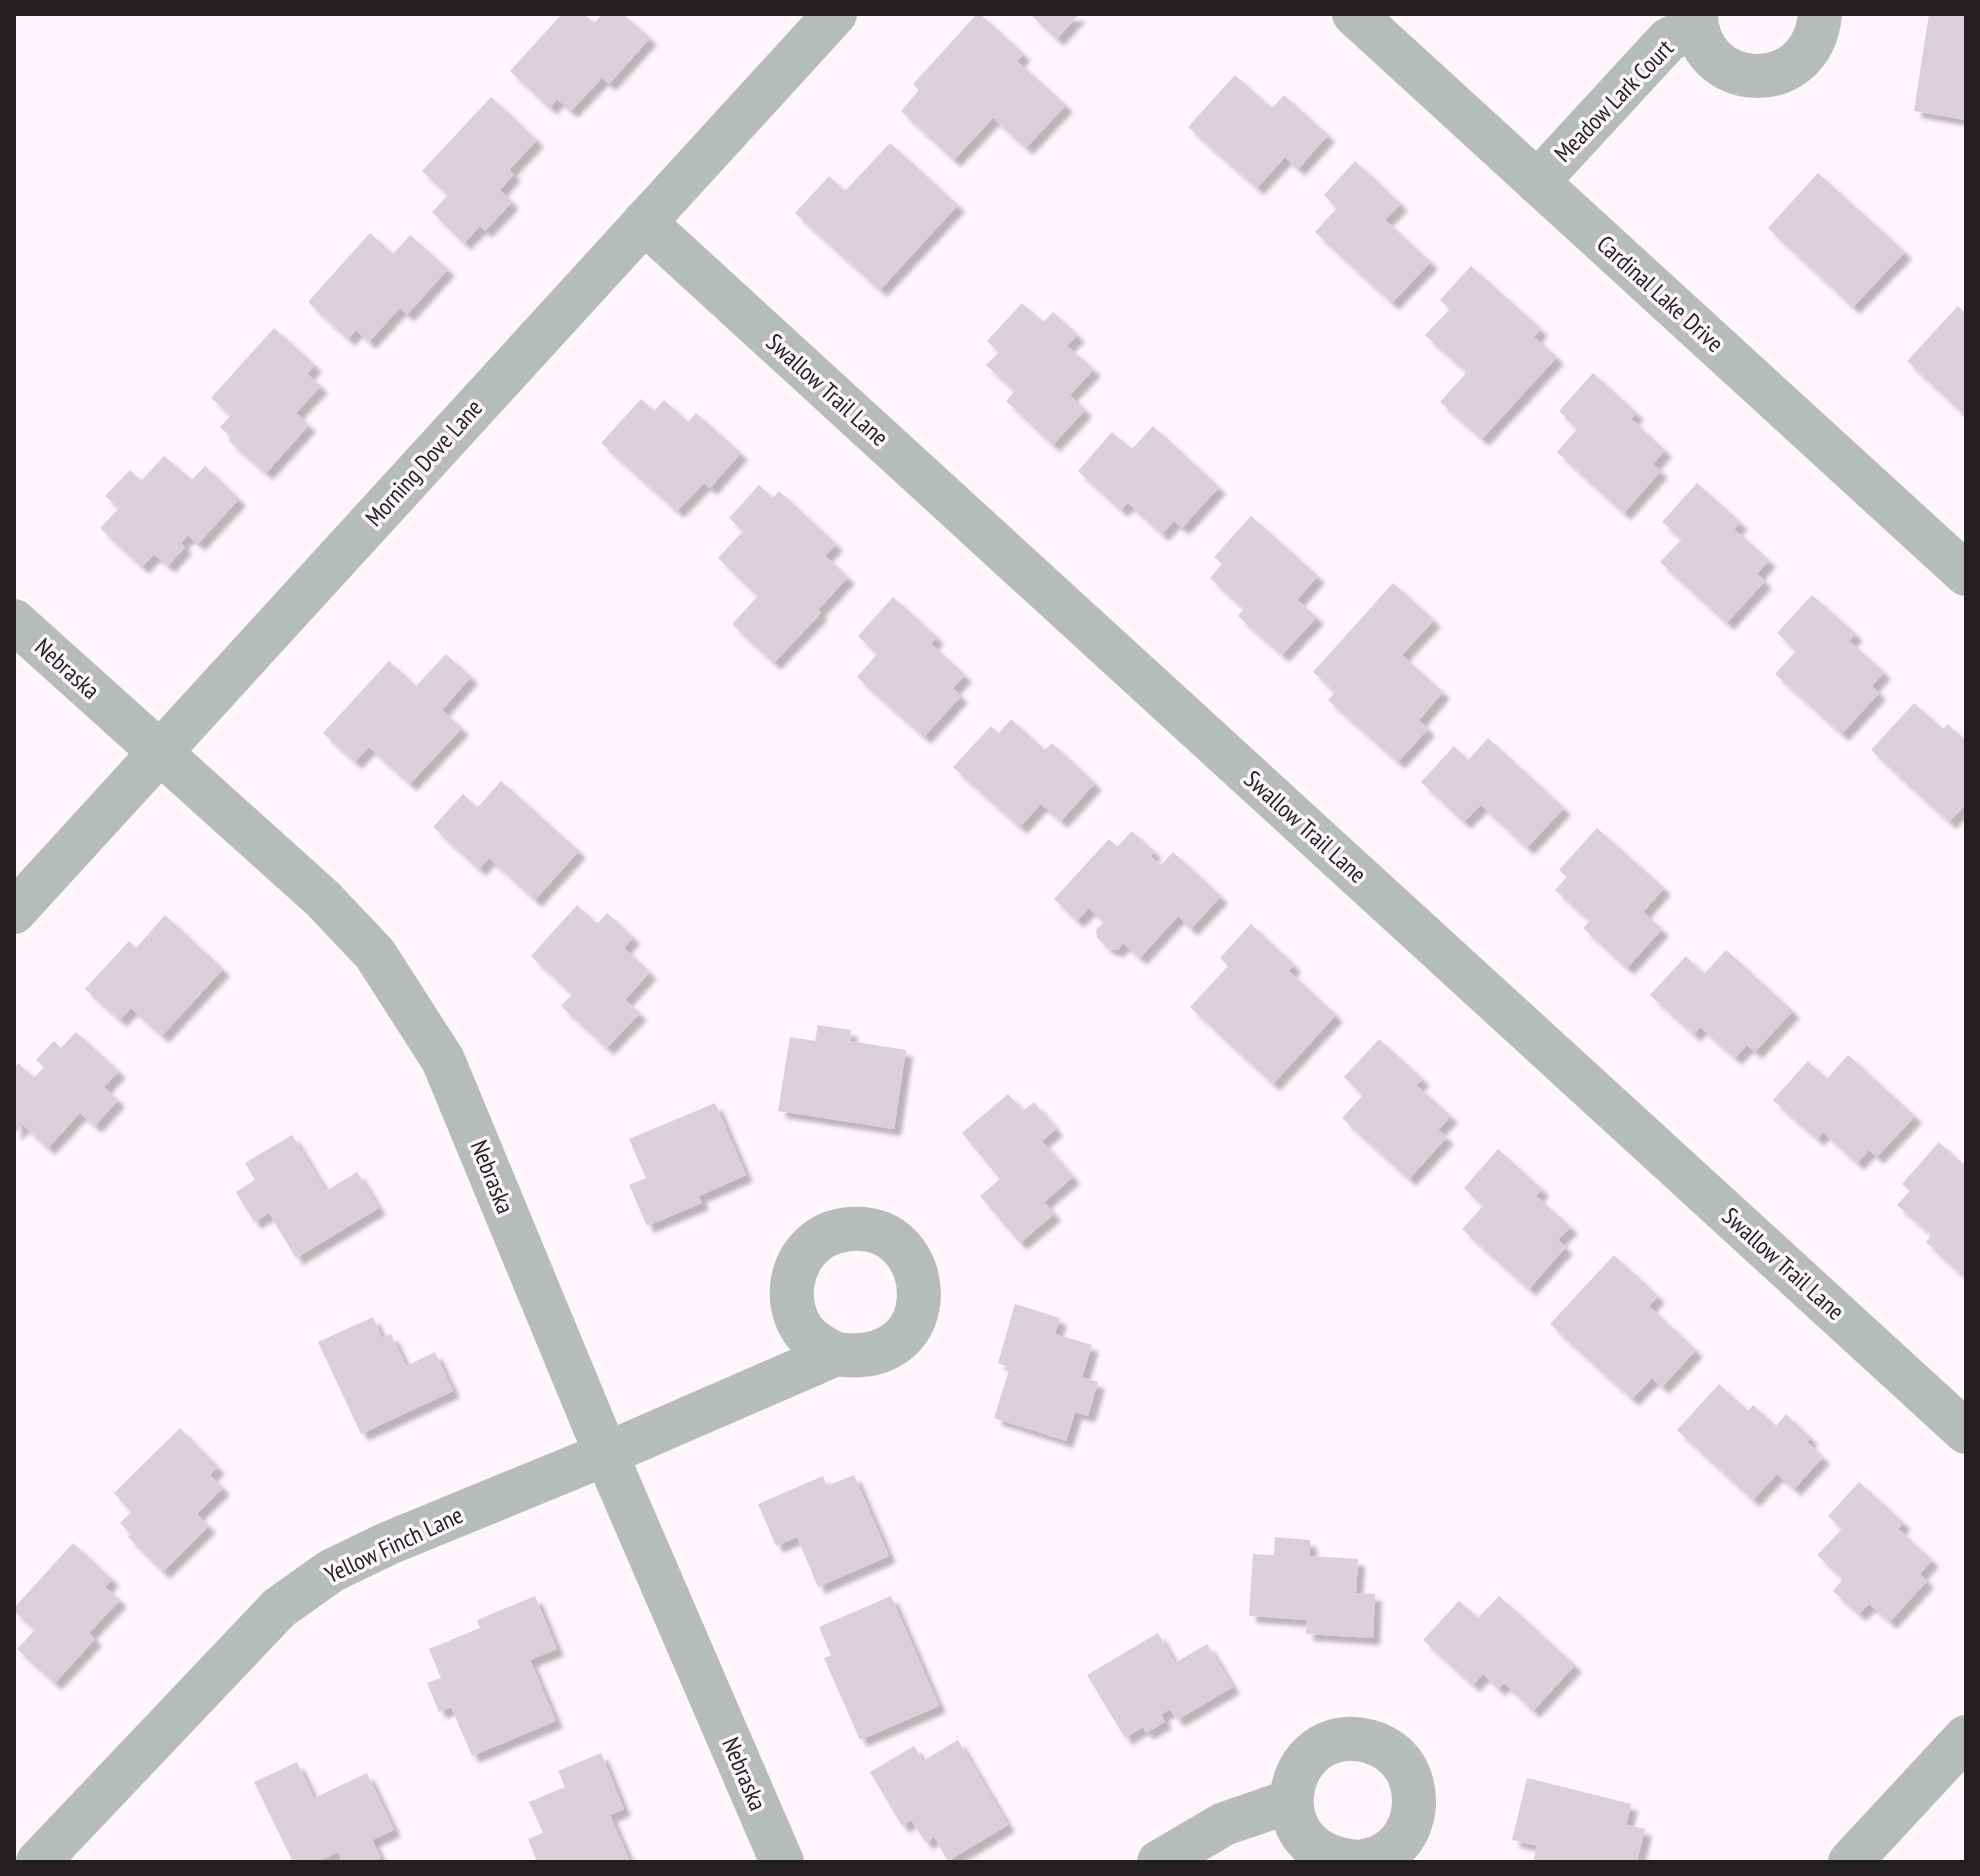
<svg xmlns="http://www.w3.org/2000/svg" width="1980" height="1876" font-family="'PT Sans Narrow',sans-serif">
	<defs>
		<filter id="shadow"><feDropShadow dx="7" dy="7" stdDeviation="2" flood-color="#0004"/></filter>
	</defs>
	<rect width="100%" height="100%" fill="#fef6fc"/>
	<!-- building -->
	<path fill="#dccfd8" filter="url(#shadow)" d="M 562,14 L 584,14 L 594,23 L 603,14 L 623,14 L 650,38 L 609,84 L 602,78 L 571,111 L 557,99 L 550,108 L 510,71 Z
		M 977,14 L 980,14 L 1024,54 L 1017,61 L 1066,105 L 1026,148 L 993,118 L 954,160 L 901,111 L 919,90 L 913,84 Z
		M 1030,14 L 1079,14 L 1057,39 Z
		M 1929,14 L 1966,14 L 1966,120 L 1914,111 Z
		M 1235,75 L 1272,108 L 1284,95 L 1328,135 L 1298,169 L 1285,157 L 1257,188 L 1188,127 Z
		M 491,97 L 537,140 L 509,170 L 514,174 L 500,190 L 512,202 L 485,231 L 480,226 L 464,243 L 432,212 L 448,195 L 422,171 Z
		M 890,143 L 958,205 L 880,290 L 795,213 L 829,176 L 845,191 Z
		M 1355,161 L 1401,204 L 1385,220 L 1431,262 L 1392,303 L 1315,232 L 1337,208 L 1324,195 Z
		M 1818,173 L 1905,252 L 1853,307 L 1768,228 Z
		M 370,233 L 393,254 L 410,235 L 448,269 L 407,315 L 400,308 L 369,342 L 356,330 L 348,339 L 308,302 Z
		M 1471,266 L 1541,329 L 1534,337 L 1557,357 L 1482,439 L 1440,402 L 1467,372 L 1425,335 L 1450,309 L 1440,300 Z
		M 1022,303 L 1043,322 L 1053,312 L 1078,335 L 1067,346 L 1094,369 L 1070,395 L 1085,410 L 1053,445 L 1006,401 L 1015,391 L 986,365 L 999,352 L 987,341 Z
		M 1958,306 L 1966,313 L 1966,416 L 1907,361 Z
		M 274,328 L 315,365 L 307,374 L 321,386 L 296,413 L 309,425 L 266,473 L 228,440 L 231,437 L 220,427 L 231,415 L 211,398 Z
		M 1593,373 L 1637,413 L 1631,419 L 1665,450 L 1653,464 L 1661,471 L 1624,513 L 1557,452 L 1577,429 L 1559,411 Z
		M 641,399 L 654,411 L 664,400 L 688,422 L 696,413 L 741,453 L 710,488 L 704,483 L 677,511 L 601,443 Z
		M 1153,426 L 1219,487 L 1182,528 L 1174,521 L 1162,534 L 1128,503 L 1121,510 L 1078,471 L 1112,432 L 1132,449 Z
		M 164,456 L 192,480 L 205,466 L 239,499 L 198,544 L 188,535 L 181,543 L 185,547 L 168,566 L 154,554 L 142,567 L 100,528 L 119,508 L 105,496 L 130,470 L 141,481 Z
		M 1697,483 L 1741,523 L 1734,529 L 1769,560 L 1757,574 L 1765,581 L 1727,623 L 1660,562 L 1682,539 L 1662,522 Z
		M 759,485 L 773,498 L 779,491 L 836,544 L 825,556 L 848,577 L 818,610 L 821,613 L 774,663 L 732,624 L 758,596 L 718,558 L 743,531 L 729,518 Z
		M 1251,516 L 1318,576 L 1297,600 L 1317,617 L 1282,655 L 1238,616 L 1244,609 L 1210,578 L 1222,564 L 1214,557 Z
		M 1393,583 L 1434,620 L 1402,655 L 1443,692 L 1419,720 L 1428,729 L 1398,762 L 1328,700 L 1335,692 L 1313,672 Z
		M 1812,595 L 1856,634 L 1849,641 L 1884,672 L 1872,686 L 1879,693 L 1842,734 L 1775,674 L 1796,651 L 1777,633 Z
		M 893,597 L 937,637 L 931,644 L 965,675 L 953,688 L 961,696 L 924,737 L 857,677 L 877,654 L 858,636 Z
		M 446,654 L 471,677 L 442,710 L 462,728 L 410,784 L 369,747 L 355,762 L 323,733 L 389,661 L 416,686 Z
		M 1914,703 L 1943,729 L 1948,724 L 1966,741 L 1966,804 L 1949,822 L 1871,750 Z
		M 1011,719 L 1045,750 L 1052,743 L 1095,783 L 1061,821 L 1041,804 L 1020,827 L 953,767 L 991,726 L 999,733 Z
		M 1488,738 L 1564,808 L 1527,848 L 1481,805 L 1464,822 L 1421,782 L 1454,746 L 1468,760 Z
		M 501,781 L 579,851 L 535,900 L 489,858 L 479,869 L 433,827 L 463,794 L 477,808 Z
		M 1597,828 L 1664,888 L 1643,912 L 1662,929 L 1627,968 L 1583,928 L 1590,921 L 1555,890 L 1567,877 L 1559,870 Z
		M 1132,831 L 1155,852 L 1150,856 L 1161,865 L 1173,852 L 1221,896 L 1191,929 L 1178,916 L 1140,958 L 1123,943 L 1118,950 L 1109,949 L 1097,938 L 1096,930 L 1104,922 L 1089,908 L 1077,921 L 1054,899 L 1109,839 L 1117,847 Z
		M 577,905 L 597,924 L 607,913 L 633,937 L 624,948 L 650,972 L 625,1000 L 640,1013 L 607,1048 L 561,1006 L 572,994 L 531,956 Z
		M 165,915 L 223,969 L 162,1036 L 131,1008 L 120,1020 L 85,989 L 129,941 L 136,948 Z
		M 1251,924 L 1294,965 L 1289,971 L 1336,1015 L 1273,1084 L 1190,1007 L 1228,966 L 1220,958 Z
		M 1726,950 L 1793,1011 L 1755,1052 L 1747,1045 L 1735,1058 L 1700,1027 L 1694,1035 L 1650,995 L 1686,956 L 1704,974 Z
		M 818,1025 L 851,1030 L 850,1041 L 906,1050 L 894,1129 L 778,1111 L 790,1037 L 815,1041 Z
		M 76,1032 L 119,1071 L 104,1087 L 118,1100 L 95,1126 L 80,1113 L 48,1148 L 23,1125 L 14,1134 L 14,1068 L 18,1063 L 34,1078 L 44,1067 L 36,1060 L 54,1041 L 61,1048 Z
		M 1379,1039 L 1423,1079 L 1416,1085 L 1451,1116 L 1438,1130 L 1447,1137 L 1409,1179 L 1342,1118 L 1363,1095 L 1344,1077 Z
		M 1848,1055 L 1915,1116 L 1877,1157 L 1869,1150 L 1857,1163 L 1823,1132 L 1817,1139 L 1773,1100 L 1808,1061 L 1827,1079 Z
		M 1008,1094 L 1023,1111 L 1034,1102 L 1056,1129 L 1042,1141 L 1073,1177 L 1044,1202 L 1054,1214 L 1020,1243 L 980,1196 L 1000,1179 L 962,1133 Z
		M 715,1103 L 746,1175 L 699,1196 L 702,1203 L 647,1226 L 629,1185 L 646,1178 L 629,1139 Z
		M 292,1135 L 326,1191 L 357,1172 L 379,1208 L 296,1258 L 269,1213 L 254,1222 L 236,1192 L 255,1180 L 245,1163 Z
		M 1939,1142 L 1966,1167 L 1966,1279 L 1926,1242 L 1932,1235 L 1897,1205 L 1910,1191 L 1902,1184 Z
		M 1498,1149 L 1542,1189 L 1536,1196 L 1571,1227 L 1558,1240 L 1566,1247 L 1529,1289 L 1462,1229 L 1483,1206 L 1464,1188 Z
		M 1614,1255 L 1658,1296 L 1649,1306 L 1696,1350 L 1662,1387 L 1652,1378 L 1632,1399 L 1550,1324 Z
		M 1015,1304 L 1060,1318 L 1055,1334 L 1092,1345 L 1082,1377 L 1098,1382 L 1088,1416 L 1075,1412 L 1066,1441 L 994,1418 L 1010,1367 L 998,1363 Z
		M 373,1317 L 382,1338 L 391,1334 L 406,1366 L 435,1352 L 453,1391 L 361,1434 L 318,1342 Z
		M 1719,1384 L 1748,1411 L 1753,1405 L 1776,1426 L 1786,1414 L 1811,1438 L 1807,1442 L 1823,1457 L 1794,1489 L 1777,1474 L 1753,1500 L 1677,1430 Z
		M 180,1428 L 218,1467 L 210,1475 L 223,1488 L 197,1514 L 209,1526 L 163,1572 L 128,1537 L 131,1534 L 120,1523 L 131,1512 L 114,1493 Z
		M 854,1475 L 889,1556 L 818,1587 L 797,1537 L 776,1546 L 758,1504 L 823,1476 L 827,1486 Z
		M 1859,1482 L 1904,1523 L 1898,1529 L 1932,1560 L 1920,1574 L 1927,1581 L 1890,1622 L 1869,1604 L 1859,1614 L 1833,1591 L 1843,1579 L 1817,1555 L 1842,1529 L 1828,1516 Z
		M 1275,1537 L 1310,1540 L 1310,1556 L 1358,1559 L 1356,1593 L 1375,1594 L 1373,1638 L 1306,1634 L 1307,1620 L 1249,1616 L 1253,1554 L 1274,1555 Z
		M 73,1543 L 112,1579 L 105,1587 L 120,1600 L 89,1633 L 95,1639 L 55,1683 L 17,1649 L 35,1630 L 14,1611 L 14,1608 Z
		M 535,1596 L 557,1649 L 530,1660 L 556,1721 L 472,1756 L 451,1707 L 439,1712 L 427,1683 L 441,1678 L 429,1649 L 480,1628 L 477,1620 Z
		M 891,1596 L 939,1706 L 860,1740 L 824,1658 L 831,1655 L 819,1627 Z
		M 1499,1596 L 1575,1665 L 1533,1711 L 1504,1683 L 1498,1689 L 1483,1674 L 1473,1685 L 1423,1640 L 1459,1601 L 1478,1618 Z
		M 1158,1633 L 1175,1663 L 1207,1644 L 1233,1687 L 1177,1720 L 1170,1709 L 1161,1715 L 1165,1722 L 1146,1733 L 1143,1727 L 1125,1738 L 1087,1675 Z
		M 958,1740 L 1008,1825 L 948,1861 L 934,1837 L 926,1843 L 911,1820 L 902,1826 L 870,1772 L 914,1746 L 923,1761 Z
		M 601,1753 L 624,1809 L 610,1815 L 630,1862 L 537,1862 L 528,1839 L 543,1833 L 529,1802 L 565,1787 L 558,1771 Z
		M 297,1762 L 314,1798 L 367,1773 L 394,1830 L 372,1840 L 381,1858 L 372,1862 L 342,1862 L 338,1852 L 317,1862 L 293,1862 L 254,1782 Z
		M 1527,1778 L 1631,1804 L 1626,1825 L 1645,1829 L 1637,1862 L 1533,1862 L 1537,1846 L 1512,1840 Z"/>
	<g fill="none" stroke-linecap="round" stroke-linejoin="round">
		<!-- street -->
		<path stroke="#b6bcb8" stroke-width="44" d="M 1354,14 L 1966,574
			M 1696,14 C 1696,92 1812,101 1820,14
			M 1537,182 L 1668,40 L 1696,25
			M 644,222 L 1966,1432
			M 14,621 L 323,899 L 375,954 L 443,1060 L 606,1454 L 782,1862
			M 14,912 L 835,14
			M 38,1862 L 279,1608 L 331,1571 L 389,1543 L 606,1454 L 836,1354 C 950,1371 938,1221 851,1229 C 839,1230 827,1233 817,1241 C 790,1262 784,1300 802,1329 C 810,1341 823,1348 836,1354
			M 1159,1862 L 1224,1824 L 1291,1801
			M 1358,1862 C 1254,1855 1284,1720 1368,1741 C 1386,1746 1401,1757 1409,1775 C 1421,1806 1411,1843 1379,1857 C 1373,1859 1367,1860 1361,1862
			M 1850,1862 L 1966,1737"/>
	</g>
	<g text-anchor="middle" stroke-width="7" stroke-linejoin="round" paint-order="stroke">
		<!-- street labels -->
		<g font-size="24" fill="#221e21" stroke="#fef6fc">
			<text transform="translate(1614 101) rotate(-46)" y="8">Meadow Lark Court</text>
			<text transform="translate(1660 294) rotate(42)" y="8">Cardinal Lake Drive</text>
			<text transform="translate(827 390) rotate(42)" y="8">Swallow Trail Lane</text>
			<text transform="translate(424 463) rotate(-48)" y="8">Morning Dove Lane</text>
			<text transform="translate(67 669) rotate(42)" y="8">Nebraska</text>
			<text transform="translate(1305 827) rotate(42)" y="8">Swallow Trail Lane</text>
			<text transform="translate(492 1177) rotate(68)" y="8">Nebraska</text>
			<text transform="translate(1783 1264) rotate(42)" y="8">Swallow Trail Lane</text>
			<text transform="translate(394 1545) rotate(-25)" y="8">Yellow Finch Lane</text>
			<text transform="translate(744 1774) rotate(67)" y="8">Nebraska</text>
		</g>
	</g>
	<!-- border -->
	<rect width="1980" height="1876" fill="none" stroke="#221e21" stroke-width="32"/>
</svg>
